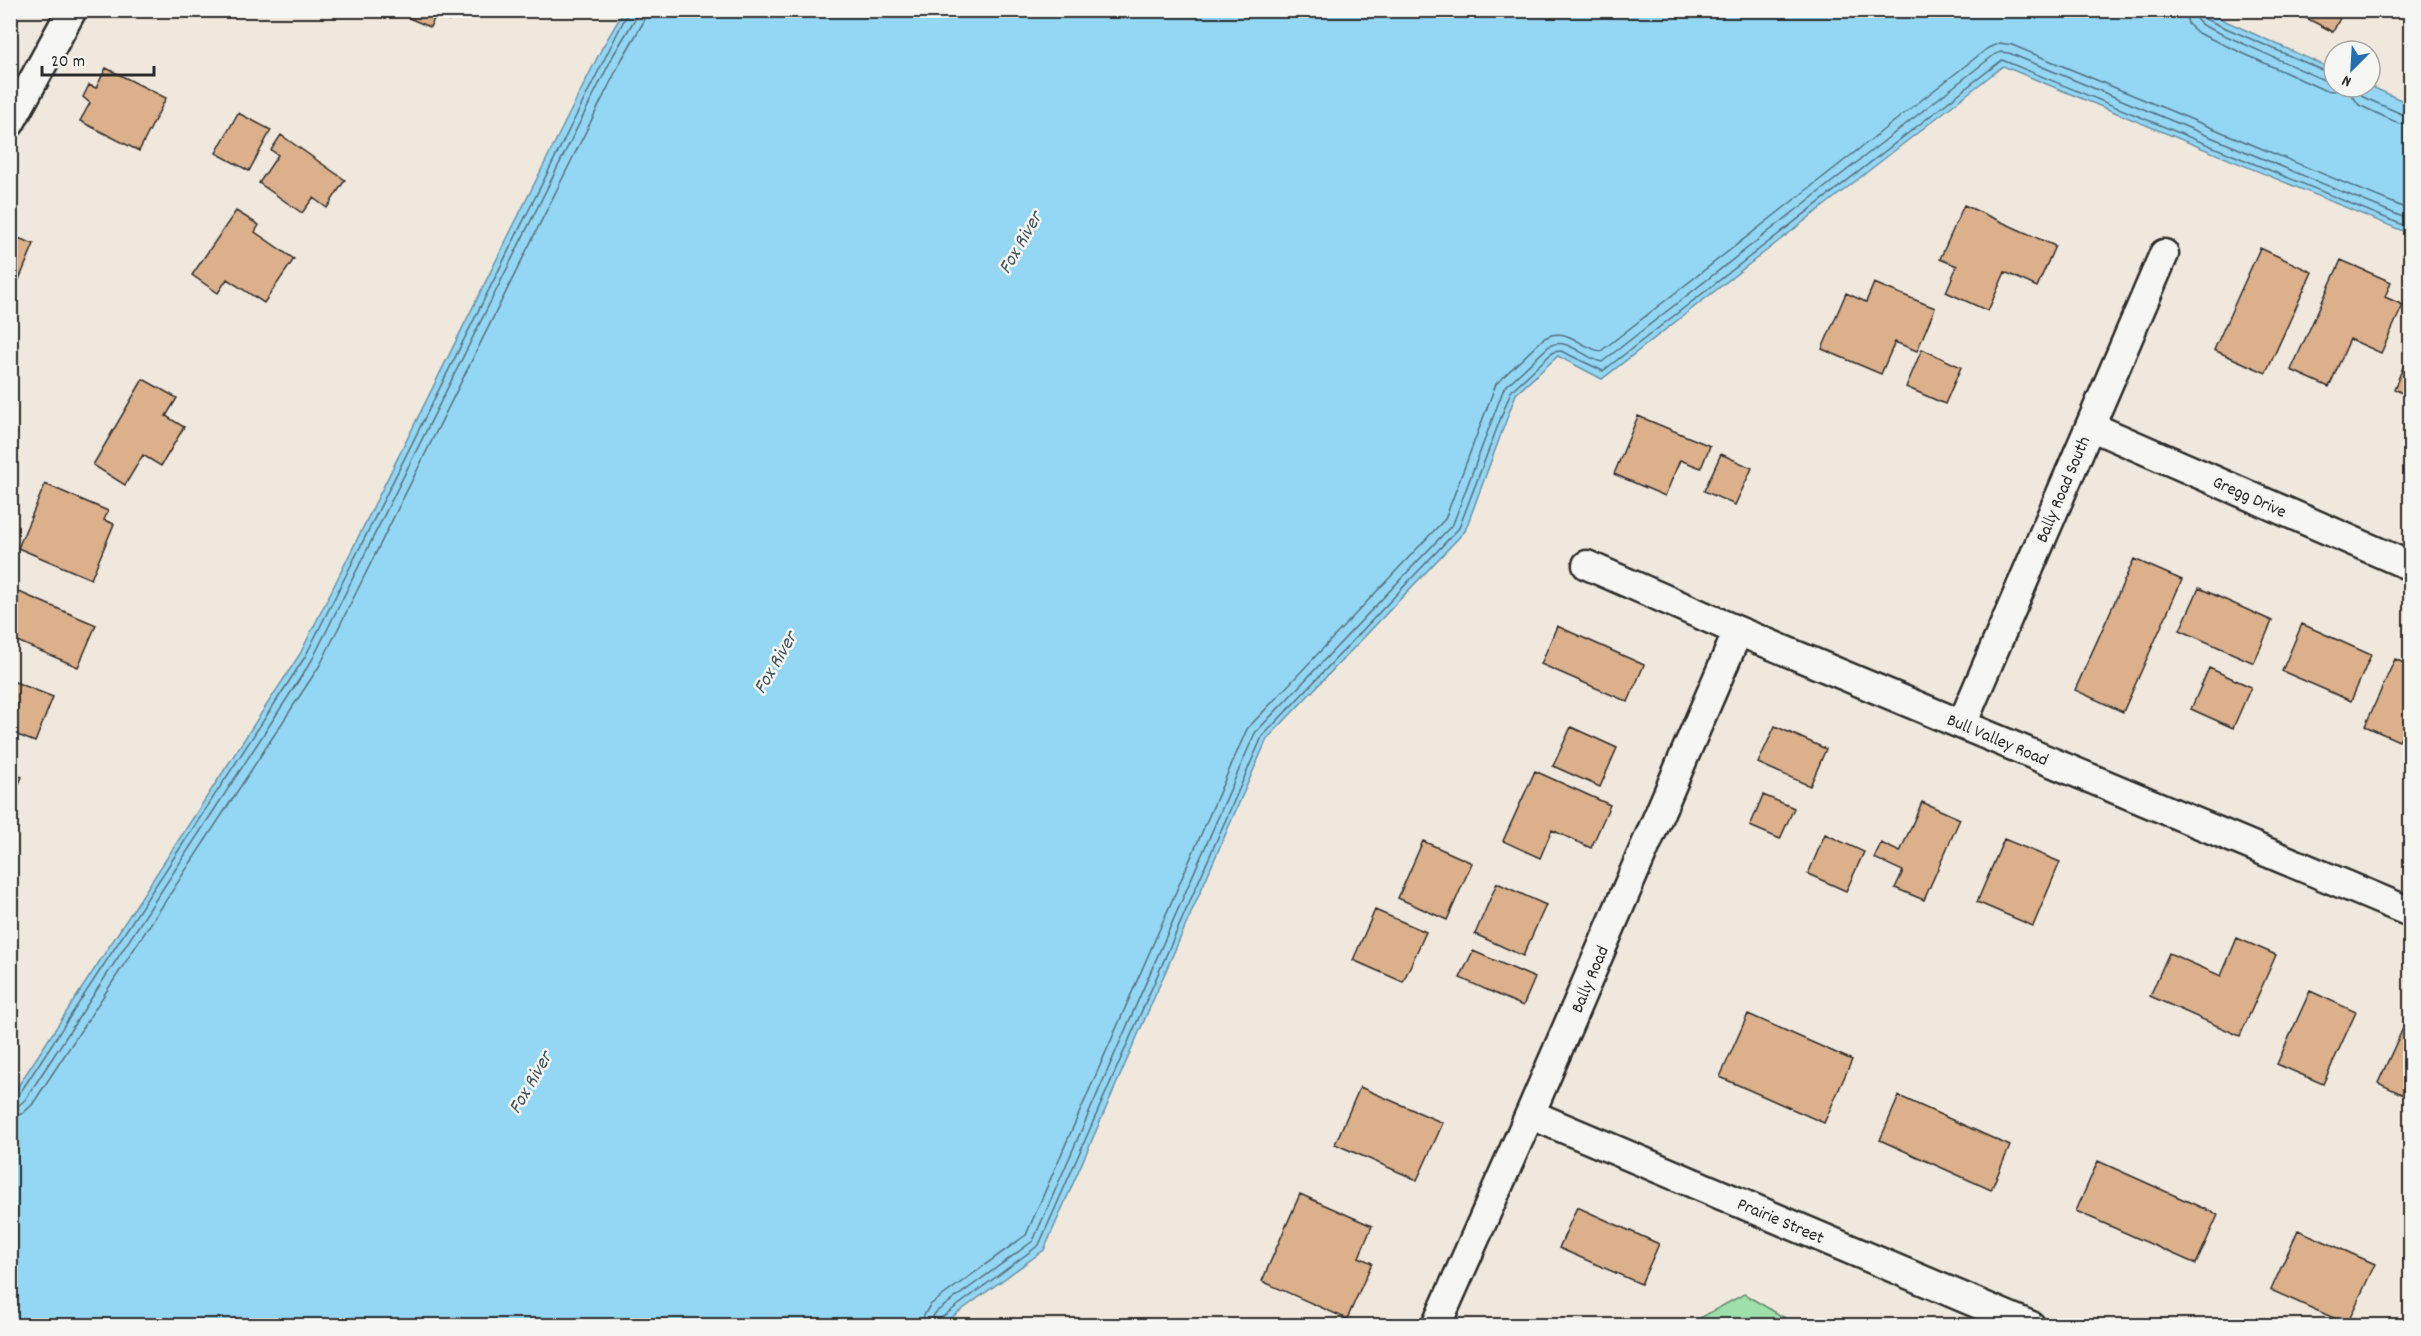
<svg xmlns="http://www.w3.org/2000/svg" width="2421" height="1336" font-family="Dekko,sans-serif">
	<rect width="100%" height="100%" fill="#f1e8dd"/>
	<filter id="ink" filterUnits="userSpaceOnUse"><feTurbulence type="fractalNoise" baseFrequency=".0167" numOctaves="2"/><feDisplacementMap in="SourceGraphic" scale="12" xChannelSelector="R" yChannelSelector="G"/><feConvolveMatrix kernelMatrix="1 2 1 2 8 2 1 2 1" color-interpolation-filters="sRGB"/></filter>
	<g filter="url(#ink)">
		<!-- green -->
		<path fill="#9de0ab" stroke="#64866b" stroke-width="1.5" d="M 1744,1294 L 1797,1325 L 1687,1325 Z"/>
		<!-- water -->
		<path fill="#93d7f5" stroke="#6992a4" stroke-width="1.5" d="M 2201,10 L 2334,70 L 2334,87 L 2370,86 L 2410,104 L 2410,234 L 2003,66 L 1602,379 L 1558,356 L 1516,394 L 1465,531 L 1267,739 L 1044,1250 L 941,1325 L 11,1325 L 11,1097 L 300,654 L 602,48 L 624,11 Z"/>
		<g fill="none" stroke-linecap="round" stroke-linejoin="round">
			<!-- shore -->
			<path stroke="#55707c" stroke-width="1.5" d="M 2185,10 L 2188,24 L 2198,33 L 2324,90 L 2333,91 L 2347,88 L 2359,105 L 2400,124 L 2410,125
				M 2194,10 L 2196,19 L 2202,25 L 2326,81 L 2334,82
				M 2201,10 L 2205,19 L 2334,75
				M 2357,87 L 2363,97 L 2404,115 L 2410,116
				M 10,1099 L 18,1096 L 305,657 L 629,10
				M 10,1107 L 19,1105 L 25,1100 L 312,660 L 614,54 L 635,19 L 636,10
				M 10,1116 L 22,1114 L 32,1105 L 320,665 L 622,59 L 643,23 L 645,10
				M 922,1326 L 924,1315 L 930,1305 L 1026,1235 L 1247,729 L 1445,519 L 1496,384 L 1543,339 C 1565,324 1580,348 1601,351 L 1988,48 L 2000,43 L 2012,45 L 2410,210
				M 931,1326 L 932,1318 L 936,1312 L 1033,1241 L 1255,733 L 1453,524 L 1504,388 L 1549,346 C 1567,336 1585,359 1602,362 L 1994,55 L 2001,52 L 2009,53 L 2410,220
				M 938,1326 L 941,1318 L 1039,1245 L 1262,737 L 1459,528 L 1511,391 L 1553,352 L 1561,351 L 1603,371 L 2002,60 L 2410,228"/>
		</g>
		<!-- building -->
		<path fill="#dbb08b" stroke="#2b2b2b" stroke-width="1.5" d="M 390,10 L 453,10 L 449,21 L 436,15 L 430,27 Z
			M 2291,10 L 2344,10 L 2333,32 Z
			M 106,68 L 166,98 L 139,151 L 80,121 L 90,103 L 83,97 L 89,85 L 96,88 Z
			M 238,113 L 271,130 L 249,171 L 216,153 Z
			M 281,135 L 345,180 L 327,208 L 313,198 L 302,213 L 259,183 L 278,155 L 271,150 Z
			M 1964,205 L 2055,246 L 2037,287 L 2005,272 L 1988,311 L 1946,292 L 1957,266 L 1940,259 Z
			M 236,211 L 259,225 L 255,232 L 294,259 L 264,303 L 227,279 L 218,293 L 192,275 Z
			M 10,235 L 34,244 L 18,282 L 10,279 Z
			M 2260,248 L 2312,272 L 2266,373 L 2214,350 Z
			M 2341,260 L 2391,282 L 2385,297 L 2403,305 L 2381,353 L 2350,339 L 2329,387 L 2291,370 Z
			M 1874,283 L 1935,308 L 1917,351 L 1895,342 L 1881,374 L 1822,349 L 1846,293 L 1866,302 Z
			M 1922,349 L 1961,367 L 1945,404 L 1906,387 Z
			M 2410,351 L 2410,397 L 2394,389 Z
			M 143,379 L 177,398 L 166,416 L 184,427 L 161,466 L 143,455 L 125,485 L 93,465 Z
			M 1638,416 L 1710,446 L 1701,468 L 1680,460 L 1665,496 L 1614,474 Z
			M 1721,454 L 1752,468 L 1735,505 L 1704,491 Z
			M 45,484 L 108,511 L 104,520 L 114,524 L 91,579 L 18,548 Z
			M 2134,559 L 2182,580 L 2123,712 L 2075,690 Z
			M 2199,588 L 2272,621 L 2254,663 L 2180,630 Z
			M 12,589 L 96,625 L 78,667 L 10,638 Z
			M 2302,624 L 2371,655 L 2351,701 L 2282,671 Z
			M 1557,626 L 1644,665 L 1628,702 L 1541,664 Z
			M 2395,659 L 2410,666 L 2410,727 L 2407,725 L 2399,741 L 2365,726 Z
			M 2209,668 L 2251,687 L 2233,728 L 2191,709 Z
			M 10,680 L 53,697 L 35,742 L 10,732 Z
			M 1775,726 L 1826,749 L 1810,786 L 1758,763 Z
			M 1571,727 L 1617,748 L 1600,787 L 1553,766 Z
			M 1535,771 L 1610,805 L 1591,848 L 1552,830 L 1540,858 L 1503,841 Z
			M 10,773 L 22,777 L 10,804 Z
			M 1763,795 L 1794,808 L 1780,839 L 1750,826 Z
			M 1922,802 L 1960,819 L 1924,900 L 1895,888 L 1903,871 L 1874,858 L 1881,843 L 1900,852 Z
			M 1825,834 L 1864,852 L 1846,891 L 1808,874 Z
			M 2004,839 L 2060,862 L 2033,926 L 1977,902 Z
			M 1423,841 L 1472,863 L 1447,920 L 1398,898 Z
			M 1497,883 L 1546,905 L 1523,956 L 1475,934 Z
			M 1375,910 L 1426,932 L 1403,982 L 1353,960 Z
			M 2237,938 L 2276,955 L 2240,1036 L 2150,996 L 2169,953 L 2221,976 Z
			M 1473,951 L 1535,978 L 1523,1006 L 1460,978 Z
			M 2310,991 L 2356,1012 L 2323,1084 L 2277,1064 Z
			M 1748,1014 L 1852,1060 L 1824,1123 L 1720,1077 Z
			M 2404,1026 L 2410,1029 L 2410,1098 L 2378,1083 Z
			M 1360,1087 L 1443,1123 L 1417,1180 L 1335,1144 Z
			M 1899,1096 L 2010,1146 L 1991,1190 L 1880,1140 Z
			M 2098,1161 L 2218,1215 L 2196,1264 L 2076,1211 Z
			M 1300,1194 L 1372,1226 L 1359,1257 L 1372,1263 L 1347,1319 L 1262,1281 Z
			M 1577,1207 L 1659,1244 L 1641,1284 L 1559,1248 Z
			M 2298,1230 L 2375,1264 L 2347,1324 L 2271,1290 Z"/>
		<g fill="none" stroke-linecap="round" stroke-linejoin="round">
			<defs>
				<path id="minor" d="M 10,123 L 72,10
					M 2090,426 L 2410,566
					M 1587,565 L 1738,631 L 2410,912
					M 1962,724 L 2164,254
					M 1530,1114 L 2031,1326
					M 1436,1326 L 1530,1114 L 1738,631"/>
			</defs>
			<!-- minor casing -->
			<use href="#minor" stroke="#2b2b2b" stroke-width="33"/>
			<!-- minor -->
			<use href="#minor" stroke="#f6f6f2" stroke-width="28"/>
		</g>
	</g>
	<g text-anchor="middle" stroke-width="5" stroke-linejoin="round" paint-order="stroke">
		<!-- street labels -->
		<g font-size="18" fill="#2b2b2b" stroke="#f6f6f2">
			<text transform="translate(2062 489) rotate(-67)" y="6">Bally Road South</text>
			<text transform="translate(2250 496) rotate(24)" y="6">Gregg Drive</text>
			<text transform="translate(1998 739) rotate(23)" y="6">Bull Valley Road</text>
			<text transform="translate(1589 979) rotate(-67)" y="6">Bally Road</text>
			<text transform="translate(1781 1220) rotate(23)" y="6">Prairie Street</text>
		</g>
		<!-- water labels -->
		<g font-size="20" font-style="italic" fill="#45565e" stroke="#f6f6f2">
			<text transform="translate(1019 242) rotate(-60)" y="7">Fox River</text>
			<text transform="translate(774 662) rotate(-60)" y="7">Fox River</text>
			<text transform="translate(529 1082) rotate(-60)" y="7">Fox River</text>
		</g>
	</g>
	<!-- margin -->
	<rect width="2421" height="1336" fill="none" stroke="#f6f6f2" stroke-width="36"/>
	<rect x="18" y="18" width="2385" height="1300" fill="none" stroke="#2b2b2b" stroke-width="2" filter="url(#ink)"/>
	<!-- north arrow -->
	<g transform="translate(2352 69) rotate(204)"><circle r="28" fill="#f6f6f2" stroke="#a5a5a2" stroke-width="1.5"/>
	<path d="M0-4.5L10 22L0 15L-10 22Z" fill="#1f6fb2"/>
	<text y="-9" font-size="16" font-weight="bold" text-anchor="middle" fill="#2b2b2b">N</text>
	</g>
	<!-- scale -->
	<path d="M42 66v9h112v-9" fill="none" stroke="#2b2b2b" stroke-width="3"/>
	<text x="51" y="66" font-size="18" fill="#2b2b2b" stroke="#f6f6f2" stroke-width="4.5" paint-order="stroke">20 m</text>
</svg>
